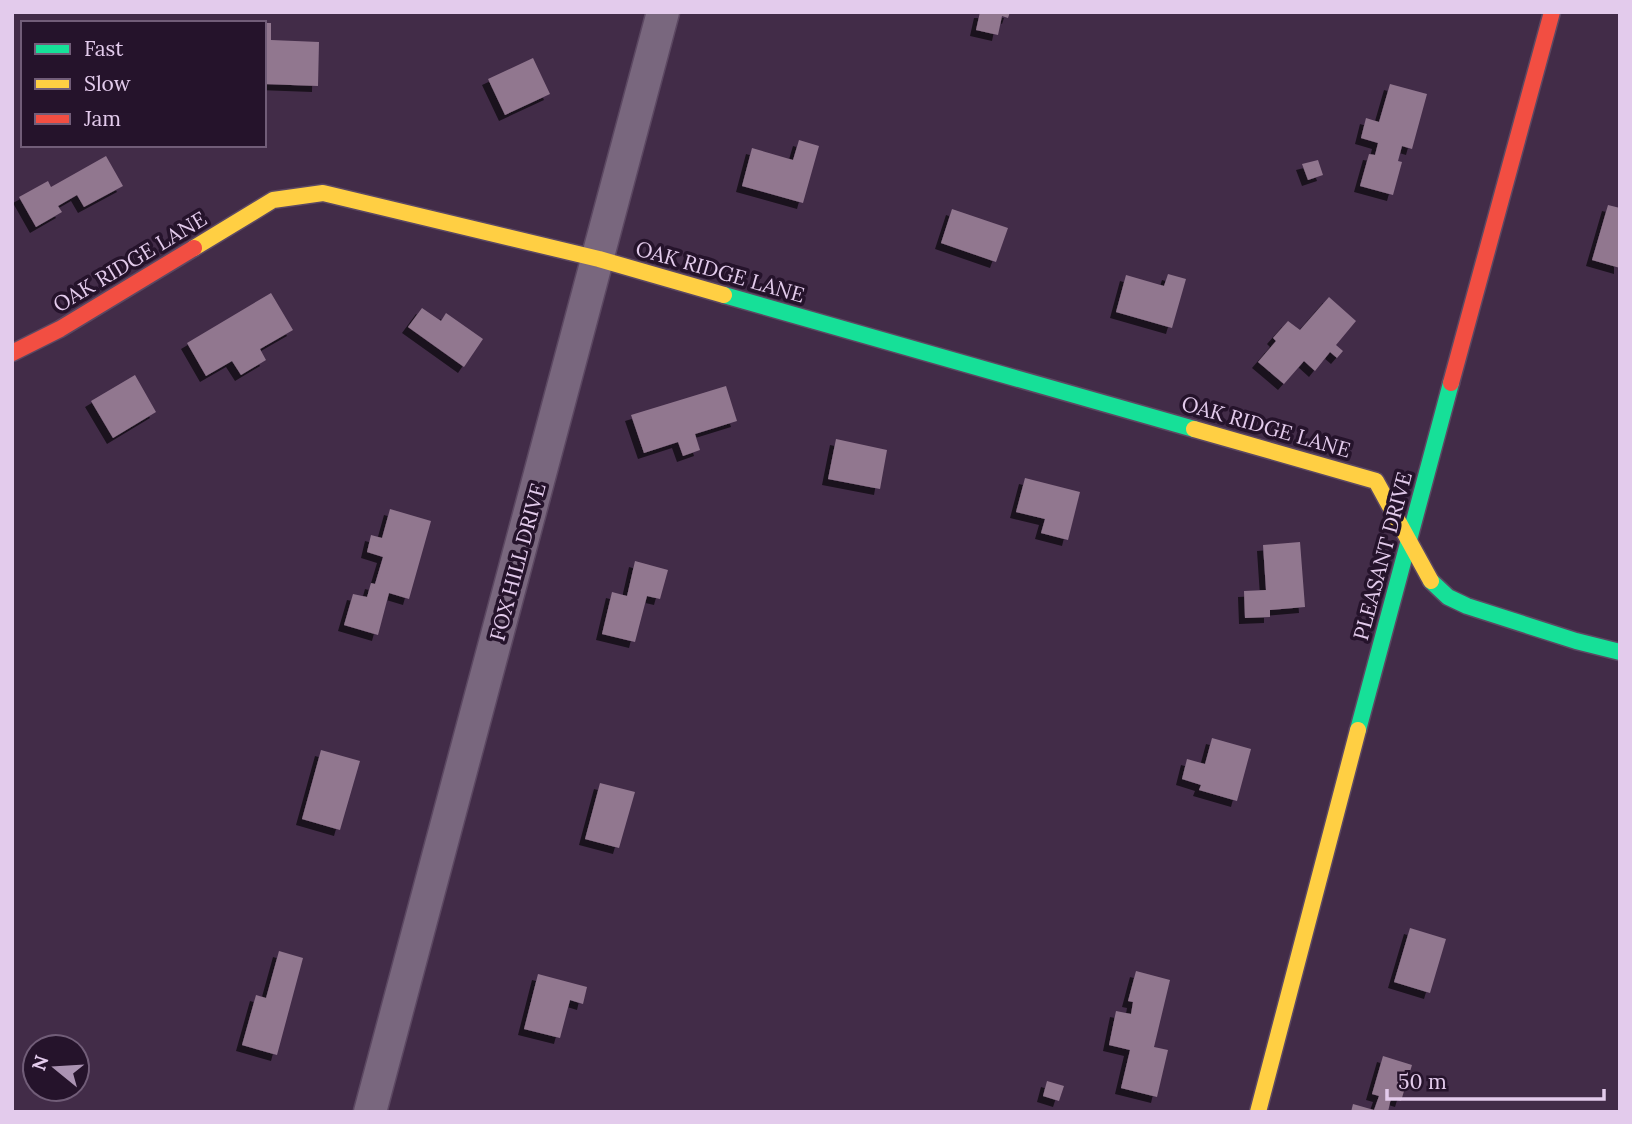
<svg xmlns="http://www.w3.org/2000/svg" width="1632" height="1124" font-family="Lora,serif">
	<defs>
		<filter id="shadow"><feDropShadow dx="-6" dy="6" stdDeviation="0" flood-color="#0009"/></filter>
	</defs>
	<rect width="100%" height="100%" fill="#422c48"/>
	<!-- building -->
	<path fill="#91778f" filter="url(#shadow)" d="M 980,12 L 1010,12 L 1008,18 L 1002,16 L 998,35 L 976,30 Z
		M 264,23 L 271,23 L 271,40 L 319,42 L 318,86 L 264,84 Z
		M 533,58 L 550,94 L 505,115 L 488,79 Z
		M 1390,84 L 1427,94 L 1412,149 L 1402,146 L 1398,161 L 1402,162 L 1393,195 L 1360,186 L 1369,154 L 1375,155 L 1378,143 L 1361,138 L 1366,118 L 1379,122 Z
		M 799,140 L 819,146 L 803,203 L 742,186 L 752,148 L 793,160 Z
		M 106,156 L 123,186 L 84,207 L 77,195 L 58,206 L 62,212 L 36,227 L 19,197 L 48,181 L 51,187 Z
		M 1318,160 L 1323,175 L 1308,180 L 1302,164 Z
		M 1608,205 L 1620,208 L 1620,268 L 1592,260 Z
		M 952,209 L 1008,228 L 996,262 L 941,243 Z
		M 1168,274 L 1186,279 L 1172,328 L 1116,312 L 1126,275 L 1164,286 Z
		M 271,293 L 293,330 L 260,349 L 266,360 L 241,375 L 232,361 L 206,376 L 187,343 Z
		M 1329,297 L 1356,321 L 1336,345 L 1343,351 L 1337,358 L 1330,352 L 1315,371 L 1304,361 L 1284,384 L 1258,362 L 1276,341 L 1273,338 L 1288,321 L 1300,330 Z
		M 422,308 L 441,321 L 446,313 L 483,339 L 464,367 L 408,327 Z
		M 135,375 L 156,412 L 113,438 L 91,401 Z
		M 726,386 L 737,421 L 695,434 L 700,450 L 683,456 L 678,442 L 644,453 L 631,415 Z
		M 836,439 L 887,450 L 880,489 L 828,479 Z
		M 1025,478 L 1080,492 L 1068,540 L 1041,533 L 1045,519 L 1016,512 Z
		M 390,509 L 431,521 L 409,599 L 389,593 L 378,635 L 344,625 L 353,594 L 367,597 L 371,583 L 375,584 L 383,557 L 367,552 L 371,535 L 382,538 Z
		M 1300,542 L 1305,607 L 1270,610 L 1270,617 L 1245,618 L 1244,591 L 1266,590 L 1263,545 Z
		M 635,561 L 668,570 L 660,599 L 647,596 L 635,642 L 602,634 L 612,592 L 627,596 Z
		M 1212,738 L 1251,749 L 1237,801 L 1199,790 L 1201,785 L 1182,779 L 1187,759 L 1205,764 Z
		M 321,750 L 360,761 L 340,830 L 302,819 Z
		M 600,783 L 635,792 L 619,848 L 585,839 Z
		M 1410,928 L 1446,939 L 1430,993 L 1394,982 Z
		M 279,951 L 303,958 L 277,1055 L 242,1045 L 256,995 L 266,998 Z
		M 1136,971 L 1170,980 L 1154,1047 L 1168,1050 L 1157,1097 L 1121,1088 L 1130,1050 L 1109,1045 L 1116,1011 L 1131,1014 L 1133,1002 L 1128,1001 Z
		M 538,974 L 587,987 L 583,1004 L 570,1000 L 560,1038 L 524,1029 Z
		M 1383,1056 L 1412,1065 L 1401,1101 L 1391,1098 L 1388,1112 L 1351,1112 L 1353,1104 L 1374,1110 L 1379,1096 L 1372,1094 Z
		M 1047,1081 L 1064,1086 L 1059,1101 L 1043,1096 Z"/>
	<g fill="none" stroke-linecap="round" stroke-linejoin="round">
		<defs>
			<path id="street" d="M 370,1112 L 663,12"/>
			<path id="fast" d="M 724,295 L 1194,429
				M 1431,581 L 1448,597 L 1467,606 L 1576,641 L 1620,652
				M 1358,730 L 1451,383"/>
			<path id="slow" d="M 194,248 L 273,200 L 323,193 L 599,259 L 724,295
				M 1194,429 L 1376,481 L 1431,581
				M 1258,1112 L 1358,730"/>
			<path id="jam" d="M 12,353 L 60,329 L 194,248
				M 1451,383 L 1552,12"/>
		</defs>
		<!-- street casing -->
		<use href="#street" stroke="#5c4862" stroke-width="35"/>
		<!-- fast casing -->
		<use href="#fast" stroke="#5c4862" stroke-width="19"/>
		<!-- slow casing -->
		<use href="#slow" stroke="#5c4862" stroke-width="19"/>
		<!-- jam casing -->
		<use href="#jam" stroke="#5c4862" stroke-width="19"/>
		<!-- street -->
		<use href="#street" stroke="#79677e" stroke-width="32"/>
		<!-- fast -->
		<use href="#fast" stroke="#16e098" stroke-width="16"/>
		<!-- slow -->
		<use href="#slow" stroke="#ffcf43" stroke-width="16"/>
		<!-- jam -->
		<use href="#jam" stroke="#f24e42" stroke-width="16"/>
	</g>
	<g text-anchor="middle" stroke-width="7" stroke-linejoin="round" paint-order="stroke">
		<!-- street labels -->
		<g font-size="21" fill="#e3cbec" stroke="#25132b">
			<text transform="translate(130 262) rotate(-31)" y="7">OAK RIDGE LANE</text>
			<text transform="translate(720 272) rotate(16)" y="7">OAK RIDGE LANE</text>
			<text transform="translate(1266 427) rotate(16)" y="7">OAK RIDGE LANE</text>
			<text transform="translate(1383 556) rotate(-75)" y="7">PLEASANT DRIVE</text>
			<text transform="translate(518 562) rotate(-75)" y="7">FOX HILL DRIVE</text>
		</g>
	</g>
	<!-- border -->
	<rect width="1632" height="1124" fill="none" stroke="#e3cbec" stroke-width="28"/>
	<!-- legend -->
	<rect x="21" y="21" width="245" height="126" fill="#25132b" stroke="#715d78" stroke-width="2"/>
	<rect x="35" y="44" width="35" height="10" fill="#16e098" stroke="#715d78" stroke-width="2"/>
	<text x="84" y="56" font-size="21" fill="#e3cbec">Fast</text>
	<rect x="35" y="79" width="35" height="10" fill="#ffcf43" stroke="#715d78" stroke-width="2"/>
	<text x="84" y="91" font-size="21" fill="#e3cbec">Slow</text>
	<rect x="35" y="114" width="35" height="10" fill="#f24e42" stroke="#715d78" stroke-width="2"/>
	<text x="84" y="126" font-size="21" fill="#e3cbec">Jam</text>
	<!-- north arrow -->
	<g transform="translate(56 1068) rotate(288)"><circle r="33" fill="#25132b" stroke="#715d78" stroke-width="2"/>
	<path d="M0-5L12 26L0 18L-12 26Z" fill="#ab93b3"/>
	<text y="-10" font-size="19" font-weight="bold" text-anchor="middle" fill="#e3cbec">N</text>
	</g>
	<!-- scale -->
	<path d="M1387 1089v10h217v-10" fill="none" stroke="#e3cbec" stroke-width="3.5"/>
	<text x="1398" y="1089" font-size="21" fill="#e3cbec" stroke="#25132b" stroke-width="5" paint-order="stroke">50 m</text>
</svg>
